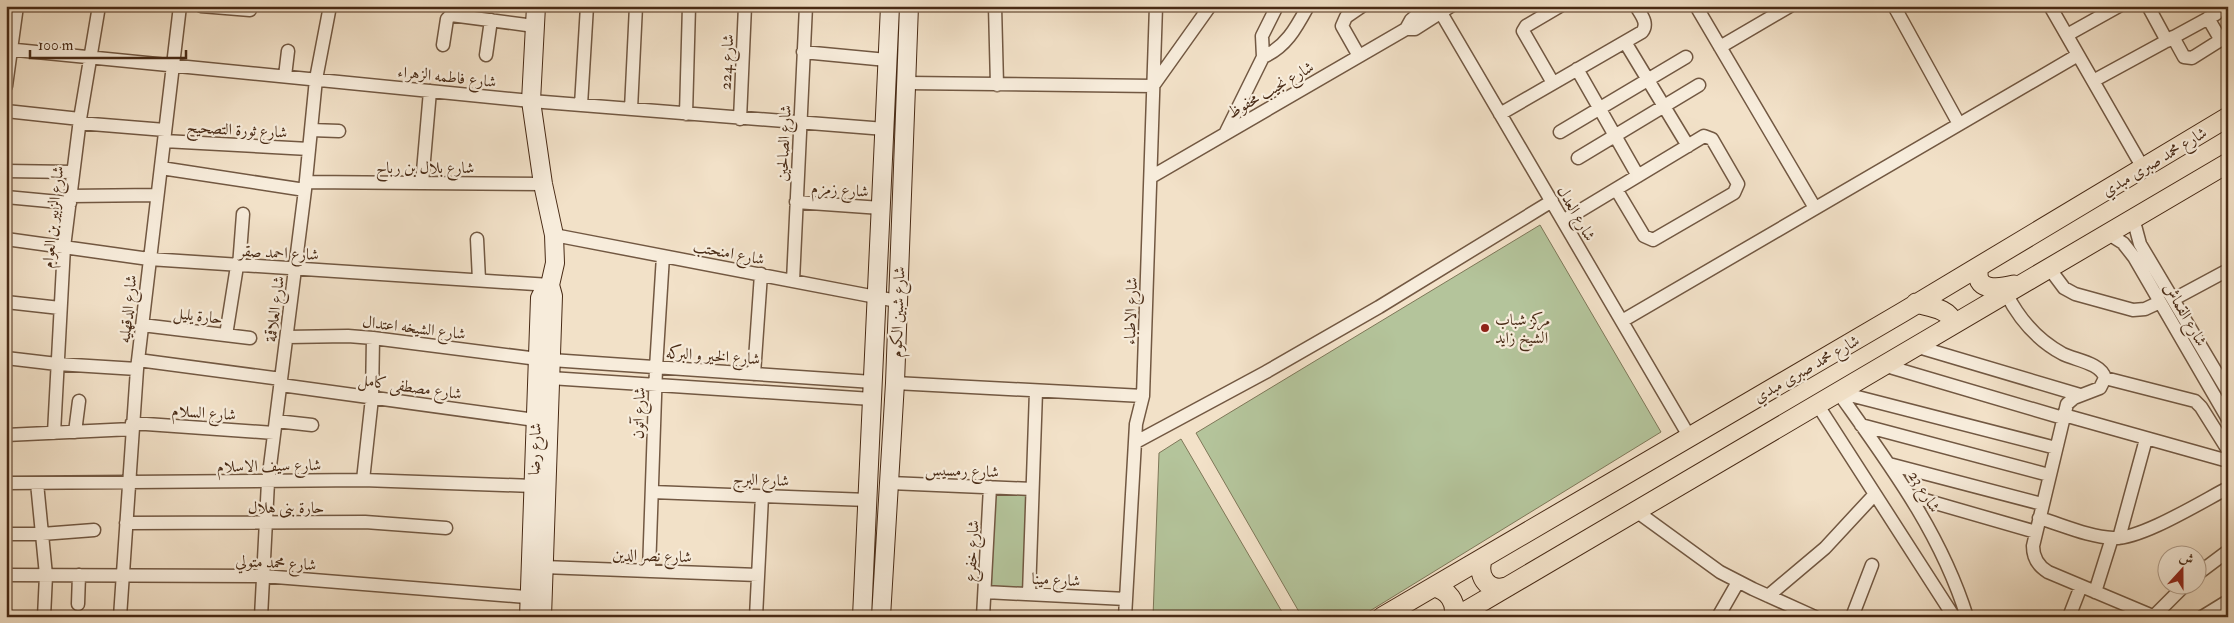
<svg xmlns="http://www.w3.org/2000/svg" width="2234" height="623" font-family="'IM FELL Double Pica',Amiri,serif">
	<rect width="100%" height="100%" fill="#f2e1c8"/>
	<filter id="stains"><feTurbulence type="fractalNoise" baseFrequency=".004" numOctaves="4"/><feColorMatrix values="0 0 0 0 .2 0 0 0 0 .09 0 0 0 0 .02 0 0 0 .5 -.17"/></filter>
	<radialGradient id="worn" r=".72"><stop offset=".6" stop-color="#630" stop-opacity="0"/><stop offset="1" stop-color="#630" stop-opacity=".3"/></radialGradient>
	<!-- green -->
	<path fill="#b4c49b" stroke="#7e7758" d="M 1540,225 L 1661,432 L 1360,617 L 1302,617 L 1196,433 Z
		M 1181,439 L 1285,617 L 1153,617 L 1159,453 Z
		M 992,489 L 1031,491 L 1027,592 L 987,591 Z"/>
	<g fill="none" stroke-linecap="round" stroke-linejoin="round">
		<defs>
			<path id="street" d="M 201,6 L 250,10
				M 995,6 L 997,85
				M 1437,6 L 1689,436
				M 1696,6 L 1815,208
				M 1894,6 L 1959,124
				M 2050,6 L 2143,168
				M 2148,6 L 2167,41
				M 1406,29 L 1411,20 L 1428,6
				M 2067,35 L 2119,6
				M 2173,37 L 2184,57 L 2192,58 L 2219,41 L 2219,37 L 2208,18
				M 1625,42 L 1688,146
				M 443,45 L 447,19 L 451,15 L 534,26
				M 1720,47 L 1790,6
				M 6,49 L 531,101 L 885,129
				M 803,52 L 887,60
				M 486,55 L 491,20
				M 1359,56 L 1342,26 L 1346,17 L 1362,6
				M 1263,57 C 1286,47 1296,28 1308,6
				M 1577,69 L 1638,176
				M 285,76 L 288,51
				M 2093,81 L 2216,14 L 2211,6
				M 907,83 L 1153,86 L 1210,6
				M 1553,83 L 1523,31 L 1526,26 L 1560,6
				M 6,86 L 17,6
				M 581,105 L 587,6
				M 631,109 L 636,6
				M 6,111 L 80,119
				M 686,114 L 689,6
				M 1500,114 L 1642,32 C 1649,23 1641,15 1636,6
				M 740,119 L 745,6
				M 79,123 L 165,130
				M 311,130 L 339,131
				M 1560,132 L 1686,57
				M 1225,134 L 1263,57 L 1262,36 L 1277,6
				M 164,141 L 309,149
				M 1578,158 L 1699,85
				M 161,168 L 305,190
				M 6,171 L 73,172
				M 1151,177 L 1406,29 L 1415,29 L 1451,6
				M 306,182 L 543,184
				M 422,183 L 430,91
				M 70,196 L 157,195
				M 6,197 L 70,203
				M 796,202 L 881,208
				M 2133,218 L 2140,244 L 2228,392
				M 1563,221 L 1704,136 L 1712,139 L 1738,184 L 1734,193 L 1653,240 L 1644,236 L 1616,189
				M 2107,233 L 2123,243 L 2134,257 L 2228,419
				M 554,235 L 897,301
				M 6,239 L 149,259 L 550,285
				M 477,239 L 479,280
				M 239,266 L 243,214
				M 2049,268 L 2064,288 L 2075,294 L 2133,310 L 2145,309 L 2160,302
				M 793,281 L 806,6
				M 2006,293 C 2019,319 2037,340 2063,354 C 2075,360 2101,363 2105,378 L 2100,388 L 2074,398 L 2067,404 L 2033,546 C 2033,558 2038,566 2048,572 L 2155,617
				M 2174,299 L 2228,270
				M 6,302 L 60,308
				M 1622,321 L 2078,55
				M 142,325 L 250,338
				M 226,335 L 237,266
				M 287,337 L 348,336 L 373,338 L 538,359
				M 1915,346 L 2080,395
				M 6,358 L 57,364 L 137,369
				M 138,360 L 281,379
				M 551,360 L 873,382
				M 1883,365 L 2063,418
				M 754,374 L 761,274
				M 550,378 L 872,399
				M 2105,378 L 2195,401 L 2201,407 L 2228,450
				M 895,383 L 1143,396
				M 281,385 L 535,420
				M 1838,392 C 1889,464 1940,531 1967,617
				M 1838,392 L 2056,448
				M 1817,404 L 1954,617
				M 2064,415 L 2228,461
				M 276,421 L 312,425
				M 132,423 L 274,433
				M 1861,425 L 2049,475
				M 75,432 L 79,401
				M 54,433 L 64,247 L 80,119 L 99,6
				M 6,435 L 132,429
				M 1136,442 L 1266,372 L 1379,307 L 1552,201
				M 1889,464 L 2042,504
				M 363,480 L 372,398 L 373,338
				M 6,483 L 363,480 L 533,486
				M 37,483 L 46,575 L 44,617
				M 890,483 L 1032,489
				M 652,492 L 868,500
				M 1911,496 L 2036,532
				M 1636,511 L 1720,572 L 1753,589 L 1815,617
				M 2039,518 C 2063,525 2089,537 2113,538 C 2140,540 2201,502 2228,488
				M 126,523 L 365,522 L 446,528
				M 6,534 L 42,534 L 94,530
				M 2119,538 L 2146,439
				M 543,567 L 758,575
				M 649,571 L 656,368 L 663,256
				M 6,575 L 263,576 L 538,598
				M 2196,575 L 2228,551
				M 985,592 L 1126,599
				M 2095,592 L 2112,538
				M 1029,594 L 1036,391
				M 1768,596 L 1825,548 L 1875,494
				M 78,604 L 79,575
				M 2154,616 L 2184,586
				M 120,617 L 137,369 L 180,6
				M 261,617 L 268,482 L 305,190 L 316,79 L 330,6
				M 756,617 L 762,496
				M 983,617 L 990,487
				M 1125,617 L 1136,424 L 1143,396 L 1156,6
				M 1718,617 L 1738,582
				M 1852,617 L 1872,565
				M 2069,617 L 2081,586
				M 2202,617 L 2228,601"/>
			<path id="secondary" d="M 536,6 L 531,101 L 543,184 L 554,235 L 555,263 L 550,285 L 553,296 L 542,617
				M 529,617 L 540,298 L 544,290 L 550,285
				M 862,617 L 890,6
				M 881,617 L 895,383 L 909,6"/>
			<path id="primary" d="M 1979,267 C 1973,292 1998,289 2014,285
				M 1916,303 C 1929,307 1949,308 1953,323
				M 1483,558 C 1476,574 1487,593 1506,587
				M 1434,587 C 1448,590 1457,602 1454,617
				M 1382,617 L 1903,312 L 2228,117
				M 1456,617 L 2228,163"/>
		</defs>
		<!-- street casing -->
		<use href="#street" stroke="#725842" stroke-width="15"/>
		<!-- secondary casing -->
		<use href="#secondary" stroke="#482a15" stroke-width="20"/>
		<!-- primary casing -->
		<use href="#primary" stroke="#482a15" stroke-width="21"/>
		<!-- street -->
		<use href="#street" stroke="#f7ecdb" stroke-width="12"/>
		<!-- secondary -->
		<use href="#secondary" stroke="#f7ecdb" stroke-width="18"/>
		<!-- primary -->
		<use href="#primary" stroke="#f2e1c8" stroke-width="19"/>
	</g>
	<!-- markers -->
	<circle fill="#8f2418" stroke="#f7ecdb" stroke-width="2" cx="1485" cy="328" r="5"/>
	<g text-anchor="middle" stroke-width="4.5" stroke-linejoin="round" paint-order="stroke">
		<!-- street labels -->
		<g font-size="16" fill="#482a15" stroke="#f7ecdb">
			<text transform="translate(726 62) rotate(-87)" y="6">شارع 224</text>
			<text transform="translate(447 76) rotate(6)" y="6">شارع فاطمه الزهراء</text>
			<text transform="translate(1270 89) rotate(-30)" y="6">شارع نجيب محفوظ</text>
			<text transform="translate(237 129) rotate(3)" y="6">شارع ثورة التصحيح</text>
			<text transform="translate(783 143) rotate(-87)" y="6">شارع الصالحين</text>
			<text transform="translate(2154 161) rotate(-31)" y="6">شارع محمد صبرى مبدي</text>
			<text x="425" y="173">شارع بلال بن رباح</text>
			<text transform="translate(840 189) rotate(4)" y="6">شارع زمزم</text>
			<text transform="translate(1577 213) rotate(60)" y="6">شارع العدل</text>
			<text transform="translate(52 217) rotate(-84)" y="6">شارع الزبير بن العوام</text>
			<text transform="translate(279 252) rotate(3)" y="6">شارع احمد صقر</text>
			<text transform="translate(729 252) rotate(11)" y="6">شارع امنحتب</text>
			<text transform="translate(127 309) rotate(-84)" y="6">شارع الدقهليه</text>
			<text transform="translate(274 309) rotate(-83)" y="6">شارع العلاقمة</text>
			<text transform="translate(1130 311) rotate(-88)" y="6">شارع الاطباء</text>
			<text transform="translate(897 312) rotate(-88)" y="6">شارع شبين الكوم</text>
			<text transform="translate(2186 314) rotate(60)" y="6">شارع القماش</text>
			<text transform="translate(198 315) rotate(7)" y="6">حارة يليل</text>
			<text transform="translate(414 327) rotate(7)" y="6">شارع الشيخه اعتدال</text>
			<text transform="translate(713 355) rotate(4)" y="6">شارع الخير و البركه</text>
			<text transform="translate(1806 368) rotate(-30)" y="6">شارع محمد صبرى مبدي</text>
			<text transform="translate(410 386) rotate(8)" y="6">شارع مصطفى كامل</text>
			<text transform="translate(204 412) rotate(4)" y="6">شارع السلام</text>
			<text transform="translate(638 413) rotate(-88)" y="6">شارع آتون</text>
			<text transform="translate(534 449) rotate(-88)" y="6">شارع رضا</text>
			<text transform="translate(269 465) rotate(-1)" y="6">شارع سيف الاسلام</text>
			<text transform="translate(962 470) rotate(2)" y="6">شارع رمسيس</text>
			<text transform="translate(761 479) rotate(2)" y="6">شارع البرج</text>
			<text transform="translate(1925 491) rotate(58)" y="6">شارع 23</text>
			<text x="286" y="513">حارة بنى هلال</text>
			<text transform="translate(971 551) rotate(-87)" y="6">شارع خفرع</text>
			<text transform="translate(652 555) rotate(2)" y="6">شارع نصر الدين</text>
			<text transform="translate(276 562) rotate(3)" y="6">شارع محمد متولي</text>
			<text transform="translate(1056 579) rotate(3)" y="6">شارع مينا</text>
		</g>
		<!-- poi labels -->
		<g font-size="16" fill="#482a15" stroke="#f7ecdb" text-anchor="start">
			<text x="1495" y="325">مركز شباب<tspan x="1495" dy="18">الشيخ زايد</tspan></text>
		</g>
	</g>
	<!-- margin -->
	<rect width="2234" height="623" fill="none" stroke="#f2e1c8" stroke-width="25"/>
	<rect x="8" y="8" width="2219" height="608" fill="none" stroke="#482a15" stroke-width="2.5"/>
	<rect x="12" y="12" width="2209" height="598" fill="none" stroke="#482a15"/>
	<!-- north arrow -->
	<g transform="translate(2182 570) rotate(21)"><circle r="24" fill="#f7ecdb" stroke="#b19e8c"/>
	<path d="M0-4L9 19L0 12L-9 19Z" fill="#8f2418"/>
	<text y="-8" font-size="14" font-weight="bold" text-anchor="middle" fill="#482a15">ش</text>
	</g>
	<!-- scale -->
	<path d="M30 50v8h156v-8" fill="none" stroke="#482a15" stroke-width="2.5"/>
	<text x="38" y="50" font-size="15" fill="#482a15" stroke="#f7ecdb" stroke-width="4" paint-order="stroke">100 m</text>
	<rect width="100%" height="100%" filter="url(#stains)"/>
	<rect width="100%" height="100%" fill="url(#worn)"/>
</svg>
